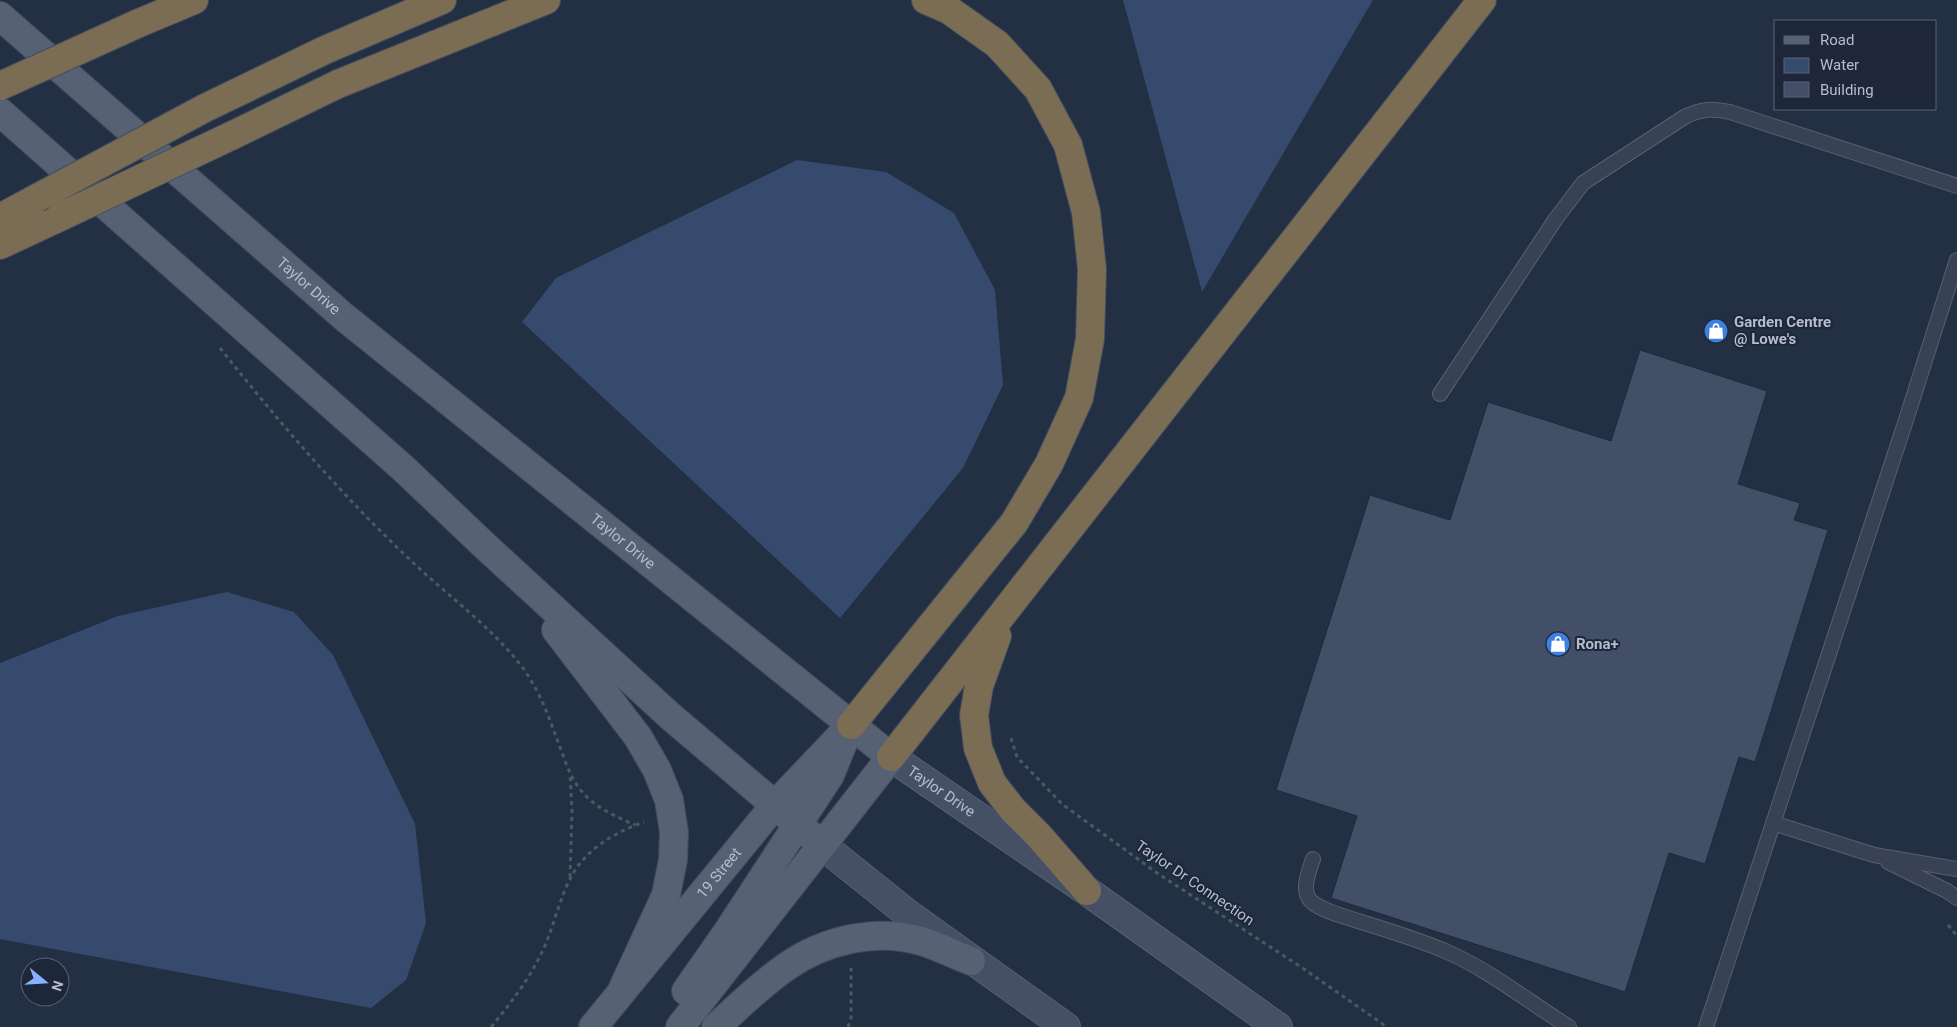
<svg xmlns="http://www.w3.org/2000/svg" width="1957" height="1027" font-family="Roboto,sans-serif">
	<rect width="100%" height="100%" fill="#233044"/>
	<!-- water -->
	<path fill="#364a6d" d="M 1123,0 L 1373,0 L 1202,292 Z
		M 797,160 L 886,172 L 954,213 L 995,290 L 1003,385 L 963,468 L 840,618 L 522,322 L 556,278 Z
		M 227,592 L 294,612 L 333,655 L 415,824 L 426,923 L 406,980 L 371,1008 L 0,939 L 0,663 L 118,616 Z"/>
	<!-- building -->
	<path fill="#424f67" stroke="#1f293b" d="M 1640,350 L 1767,391 L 1738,484 L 1800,503 L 1794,520 L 1828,530 L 1755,762 L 1739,757 L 1705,864 L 1669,853 L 1625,992 L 1331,898 L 1357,816 L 1276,790 L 1370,495 L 1450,520 L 1488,402 L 1611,441 Z"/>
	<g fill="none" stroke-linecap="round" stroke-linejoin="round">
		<defs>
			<path id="service" d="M 1440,394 L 1555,220 L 1583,183 L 1686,116 C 1702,109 1713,108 1730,112 L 1957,186
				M 1773,823 L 1874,855 L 1957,869
				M 1313,859 C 1309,871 1300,892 1312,902 C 1324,912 1344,916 1358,921 C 1387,930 1417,939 1445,951 C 1488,969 1529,1002 1569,1027
				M 1888,862 L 1947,891 L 1957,898
				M 1706,1027 L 1906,420 L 1957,260"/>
			<g id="secondary">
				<path id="s1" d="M 891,757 L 1087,891 L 1278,1027"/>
				<path d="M 822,845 L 908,914 L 1066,1027"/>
			</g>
			<g id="primary">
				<path id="s2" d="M 0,16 L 344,317 L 891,757 L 680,1027"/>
				<path d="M 0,112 L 404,469 L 484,545 L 670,716 L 822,845"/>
				<path d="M 556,630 L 638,737 L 657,770 L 669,800 L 674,832 L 673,860 L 666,895 L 623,988"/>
				<path d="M 686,991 L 730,928 L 830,775 L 843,743"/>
				<path id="s3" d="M 593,1027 L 774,806 L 851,725"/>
				<path d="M 716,1027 C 739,1006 761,984 786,967 C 824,940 876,928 921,941 C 938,946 955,955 971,961"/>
			</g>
			<path id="motorway" d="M 139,23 L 194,0
				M 205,108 L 325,50 L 442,0
				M 233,135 L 338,84 L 546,0
				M 0,218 L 37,198
				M 0,245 L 60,217
				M 997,636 L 979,686 L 974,715 L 978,748 L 992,783 L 1013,810 L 1039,836 L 1087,891
				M 851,725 L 1014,523 L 1049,464 L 1079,398 L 1090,339 L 1092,269 L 1086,212 L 1068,145 L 1038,89 L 997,44 L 949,10 L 926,0
				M 891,757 L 1482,0"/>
		</defs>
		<!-- service casing -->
		<use href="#service" stroke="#566071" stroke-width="16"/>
		<!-- secondary casing -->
		<use href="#secondary" stroke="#566071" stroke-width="30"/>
		<!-- primary casing -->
		<use href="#primary" stroke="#424b5d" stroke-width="30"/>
		<!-- motorway casing -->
		<use href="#motorway" stroke="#434d5e" stroke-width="30"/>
		<!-- path -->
		<path stroke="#445d61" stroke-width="3" stroke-dasharray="4 4" stroke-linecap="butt" d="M 220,348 C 278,421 339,492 406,556 C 443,592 487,623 519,663 C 536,684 547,711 556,737 C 564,756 569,778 584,794 C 598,809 617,817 635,825
			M 1011,738 L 1017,757 L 1062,804 L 1157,873 L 1304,969 L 1387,1027
			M 570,877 L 572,811 L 570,774
			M 1948,925 L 1957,936
			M 491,1027 C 510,1004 528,981 541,954 C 553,930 558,903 570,879 C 585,849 614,833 644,822
			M 848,1027 L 851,1018 L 851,968"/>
		<!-- service -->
		<use href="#service" stroke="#384253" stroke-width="14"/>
		<!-- secondary -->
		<use href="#secondary" stroke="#455067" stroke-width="28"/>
		<!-- primary -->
		<use href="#primary" stroke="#566173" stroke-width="28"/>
		<!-- motorway -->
		<use href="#motorway" stroke="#7a6d54" stroke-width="28"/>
		<defs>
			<path id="motorway-bridge" d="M 0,86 L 139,23
				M 37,198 L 205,108
				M 60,217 L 233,135"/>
		</defs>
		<!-- motorway-bridge casing -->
		<use href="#motorway-bridge" stroke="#434d5e" stroke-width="30" stroke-linecap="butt"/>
		<!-- motorway-bridge -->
		<use href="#motorway-bridge" stroke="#7a6d54" stroke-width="28"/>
	</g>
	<!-- icons -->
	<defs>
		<symbol id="shop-disc" viewBox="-11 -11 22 22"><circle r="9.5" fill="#3f7fe0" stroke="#1d2739"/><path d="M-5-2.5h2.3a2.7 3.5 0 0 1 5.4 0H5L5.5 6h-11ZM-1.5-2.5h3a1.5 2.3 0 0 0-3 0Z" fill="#fff"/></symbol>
	</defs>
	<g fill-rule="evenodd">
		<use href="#shop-disc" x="1702" y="317" width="28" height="28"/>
		<use href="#shop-disc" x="1544" y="630" width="28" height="28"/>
	</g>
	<g text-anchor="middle" stroke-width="4" stroke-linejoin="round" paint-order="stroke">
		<!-- street labels -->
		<g font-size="15" fill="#b5bdcd" stroke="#1d2739">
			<text dy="5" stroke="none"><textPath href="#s2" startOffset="410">Taylor Drive</textPath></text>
			<text dy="5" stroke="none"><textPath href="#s2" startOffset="815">Taylor Drive</textPath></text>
			<text dy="5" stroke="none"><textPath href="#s1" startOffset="61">Taylor Drive</textPath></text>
			<text dy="5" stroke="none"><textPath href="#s3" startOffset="199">19 Street</textPath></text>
			<text transform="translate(1195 883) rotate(34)" y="5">Taylor Dr Connection</text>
		</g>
		<!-- poi labels -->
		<g font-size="15" font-weight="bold" fill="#b5bdcd" stroke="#1d2739" text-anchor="start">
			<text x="1734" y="327">Garden Centre<tspan x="1734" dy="17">@ Lowe's</tspan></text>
			<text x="1576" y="649">Rona+</text>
		</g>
	</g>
	<!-- legend -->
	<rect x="1774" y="20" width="162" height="90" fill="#1d2739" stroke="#5a6374"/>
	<rect x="1784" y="36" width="25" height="8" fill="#566173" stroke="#5a6374"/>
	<text x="1820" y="45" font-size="15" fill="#b5bdcd">Road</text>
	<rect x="1784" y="58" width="25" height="15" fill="#364a6d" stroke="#5a6374"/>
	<text x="1820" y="70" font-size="15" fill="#b5bdcd">Water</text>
	<rect x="1784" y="82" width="25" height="15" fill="#424f67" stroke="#5a6374"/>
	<text x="1820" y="95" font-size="15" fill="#b5bdcd">Building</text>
	<!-- north arrow -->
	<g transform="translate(45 982) rotate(108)"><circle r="24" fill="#1d2739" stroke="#5a6374"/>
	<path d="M0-4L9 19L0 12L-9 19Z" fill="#88b1ff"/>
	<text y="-8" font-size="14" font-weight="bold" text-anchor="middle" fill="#b5bdcd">N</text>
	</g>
</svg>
